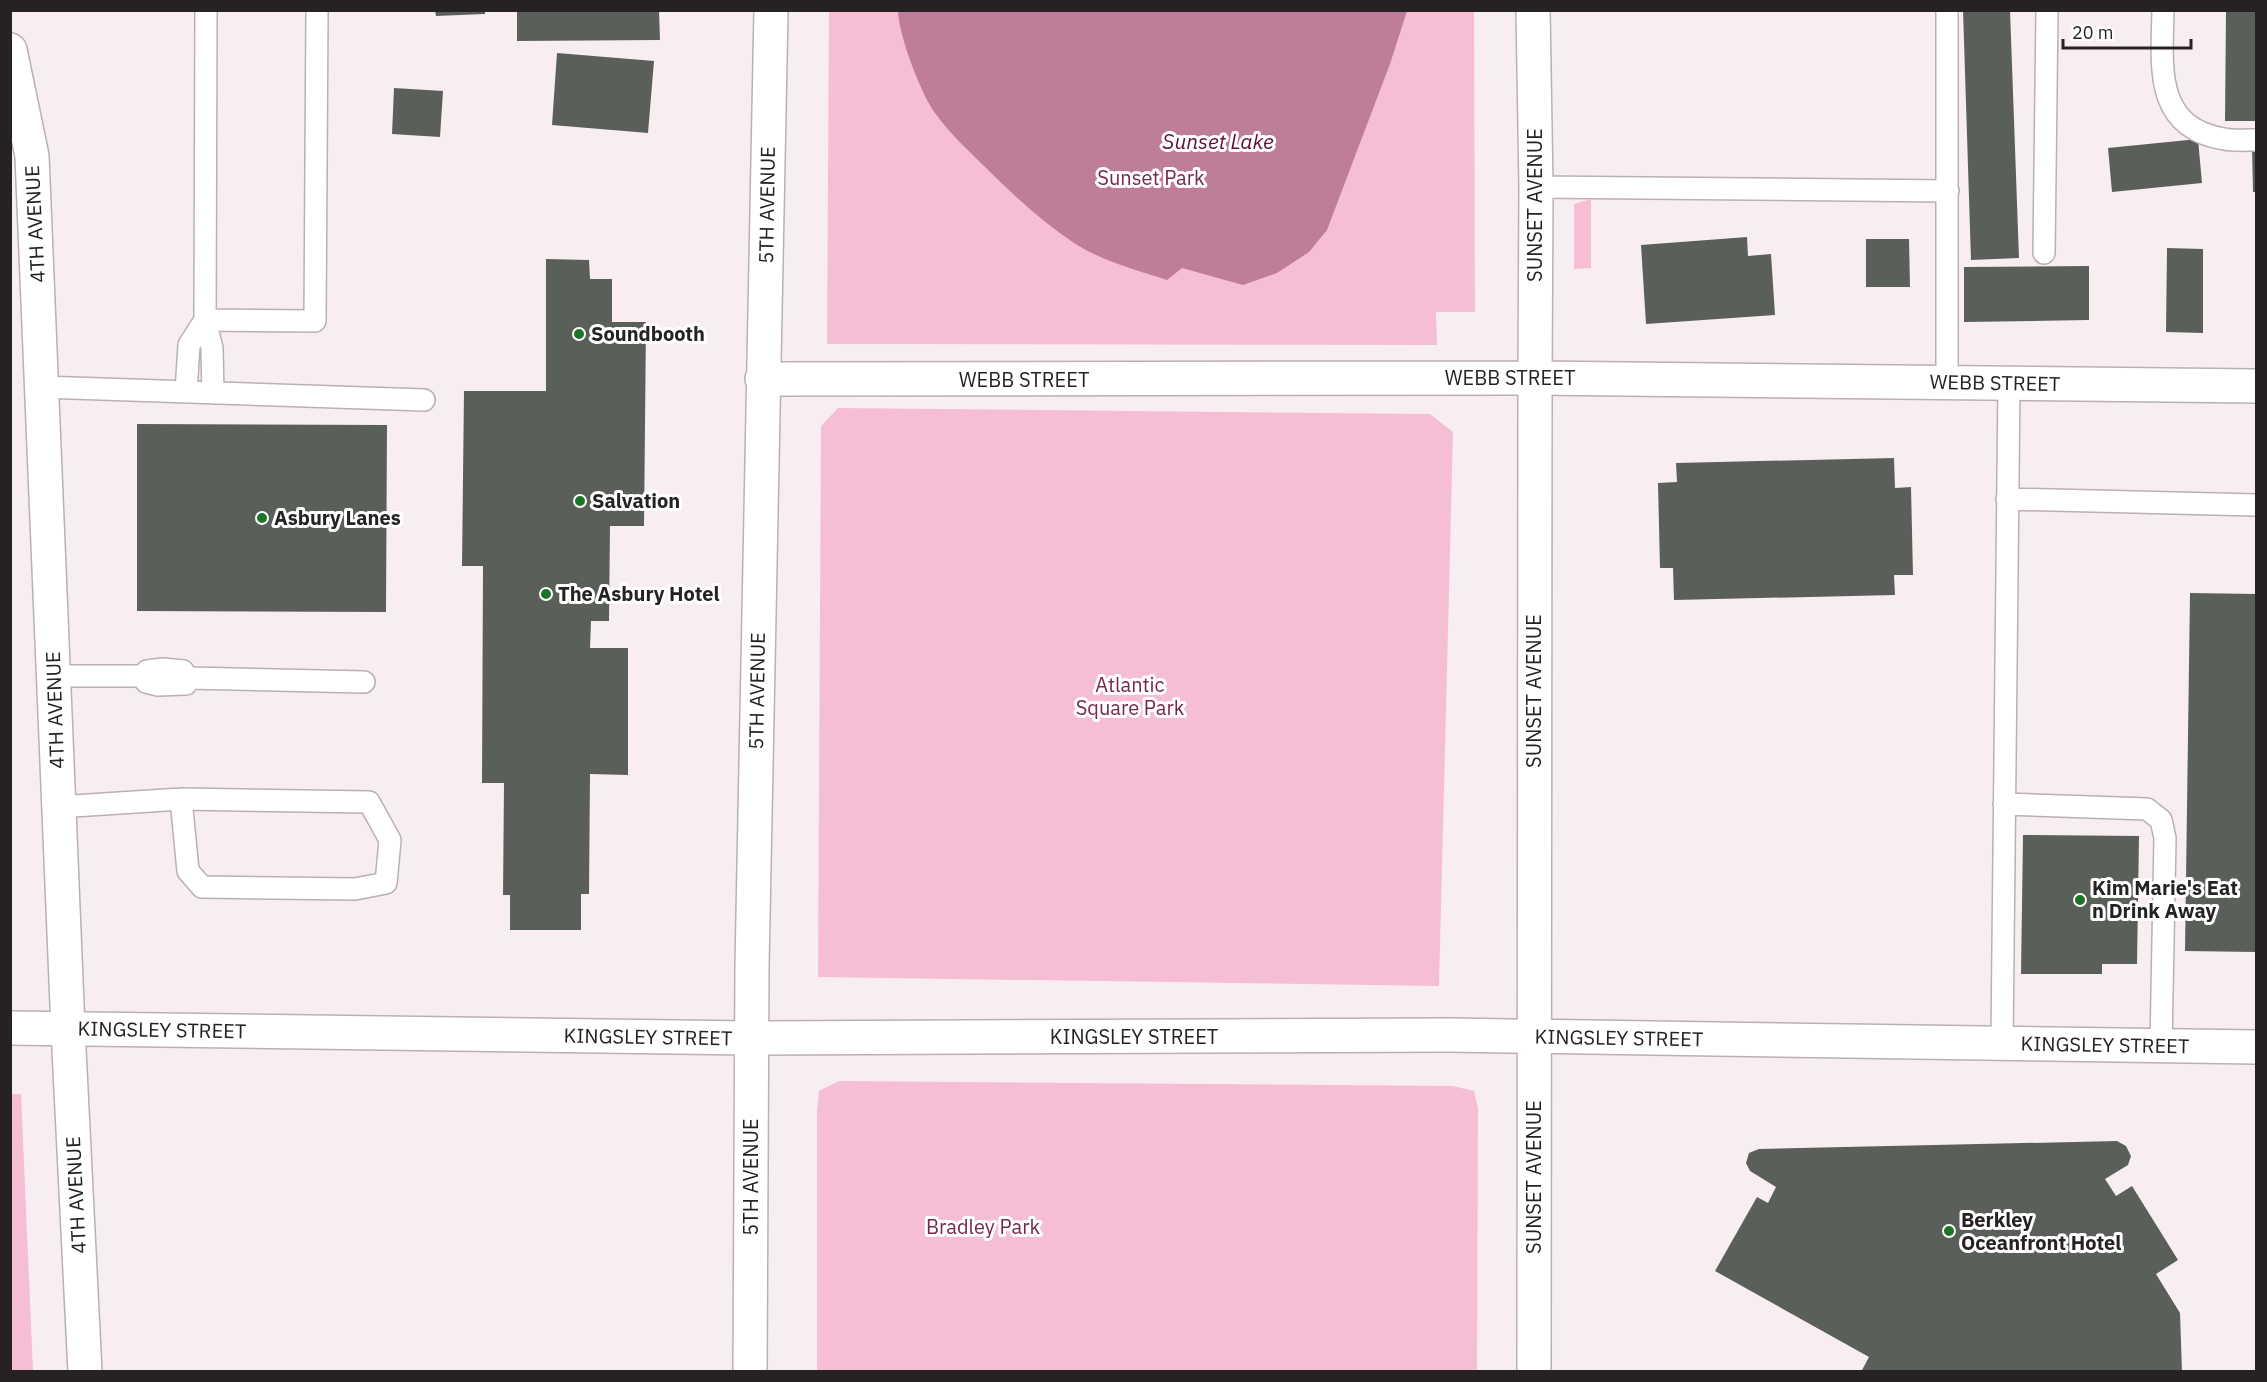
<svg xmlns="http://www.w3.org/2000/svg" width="2267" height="1382" font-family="'IBM Plex Sans',sans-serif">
	<rect width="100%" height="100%" fill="#f8eef2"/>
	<!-- green -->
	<path fill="#f6bed4" d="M 829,11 L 1474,11 L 1475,312 L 1436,312 L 1437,345 L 827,344 Z
		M 1591,199 L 1591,268 L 1574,269 L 1574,204 Z
		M 838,408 L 1430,414 L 1453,432 L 1439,986 L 818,977 L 821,426 Z
		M 839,1081 L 1453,1086 L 1474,1091 L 1478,1108 L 1477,1371 L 817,1371 L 817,1111 L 819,1091 Z
		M 11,1094 L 21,1094 L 33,1371 L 11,1371 Z"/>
	<!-- water -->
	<path fill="#be7d99" d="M 898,11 L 898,10 L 1407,11 L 1390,64 L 1327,230 L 1309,252 L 1277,273 L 1243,285 L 1182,268 L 1167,280 C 1136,270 1102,261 1074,243 C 1041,221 1012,194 984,166 C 967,149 949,133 935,113 C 920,92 899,36 898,11 Z"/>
	<!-- building -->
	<path fill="#5a6059" d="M 435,10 L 485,10 L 485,14 L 436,16 Z
		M 517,10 L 659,10 L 660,40 L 517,41 Z
		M 1963,10 L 2010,10 L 2019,258 L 1971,260 Z
		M 2226,10 L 2256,10 L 2256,121 L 2225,121 Z
		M 557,53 L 654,61 L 648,133 L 552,125 Z
		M 394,88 L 443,91 L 440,137 L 392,134 Z
		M 2198,139 L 2202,183 L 2112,192 L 2108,148 Z
		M 2252,148 L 2256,148 L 2256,192 L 2253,192 Z
		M 1747,237 L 1748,256 L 1771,254 L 1775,315 L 1646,324 L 1641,245 Z
		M 1866,239 L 1909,239 L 1910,287 L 1866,287 Z
		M 2167,248 L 2203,249 L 2203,333 L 2166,332 Z
		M 546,259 L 589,260 L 590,279 L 612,279 L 612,322 L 646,322 L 644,526 L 610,526 L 609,621 L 591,621 L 590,648 L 628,648 L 628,775 L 590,774 L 589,894 L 581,894 L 581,930 L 510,930 L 510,895 L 503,895 L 504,783 L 482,783 L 483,566 L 462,566 L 464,391 L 546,391 Z
		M 2089,266 L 2089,320 L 1964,322 L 1964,267 Z
		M 137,424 L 387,425 L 386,612 L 137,611 Z
		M 1894,458 L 1895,488 L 1911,487 L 1913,575 L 1894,575 L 1895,595 L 1674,600 L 1673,568 L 1660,568 L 1658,483 L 1677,482 L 1676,463 Z
		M 2190,593 L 2256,594 L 2256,952 L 2185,951 Z
		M 2023,835 L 2139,836 L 2137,964 L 2102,964 L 2102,974 L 2021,974 Z
		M 2117,1141 L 2126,1146 L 2131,1156 L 2128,1165 L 2105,1179 L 2116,1196 L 2132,1186 L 2178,1260 L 2156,1274 L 2180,1313 L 2182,1372 L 1861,1372 L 1869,1357 L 1715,1271 L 1757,1197 L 1768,1203 L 1776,1187 L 1750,1171 L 1746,1163 L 1749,1153 L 1759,1149 Z"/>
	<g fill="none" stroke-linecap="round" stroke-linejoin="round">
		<defs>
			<path id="service" d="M 206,10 L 205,320 L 315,321 L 317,10
				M 2163,10 C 2162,66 2153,127 2224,139 C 2234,141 2246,140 2256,140
				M 1536,187 L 1948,191
				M 2044,253 L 2047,10
				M 1947,382 L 1947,10
				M 42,387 L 424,400
				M 186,392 L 189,345 L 205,320 L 212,348 L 213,393
				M 2007,499 L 2256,505
				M 163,669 L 183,671 L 188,678 L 186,684 L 158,685 L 146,682 L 142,676 L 147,671 Z
				M 53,676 L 142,676
				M 188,678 L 364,682
				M 2004,804 L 2147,809 L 2161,820 L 2165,838 L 2161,1045
				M 58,807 L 181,799 L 369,802 L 390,840 L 386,883 L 355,889 L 202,887 L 188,871 L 181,799
				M 2002,1043 L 2009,383"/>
			<path id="minor" d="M 1533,10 L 1536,187 L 1535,378
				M 10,50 L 32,156 L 68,1029 L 85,1372
				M 762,379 L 1535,378 L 2256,386
				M 750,1372 L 752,966 L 771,10"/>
			<path id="tertiary" d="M 10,1028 L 751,1038 L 1449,1035 L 2256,1047
				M 1534,1372 L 1535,378"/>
		</defs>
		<!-- service casing -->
		<use href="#service" stroke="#bab0b4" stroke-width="24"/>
		<!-- minor casing -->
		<use href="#minor" stroke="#bab0b4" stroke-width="36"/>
		<!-- tertiary casing -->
		<use href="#tertiary" stroke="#bab0b4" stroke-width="36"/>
		<!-- service -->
		<use href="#service" stroke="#fff" stroke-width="21"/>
		<!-- minor -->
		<use href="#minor" stroke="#fff" stroke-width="33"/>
		<!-- tertiary -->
		<use href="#tertiary" stroke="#fff" stroke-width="33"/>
	</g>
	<!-- markers -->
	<g fill="#1a7626" stroke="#fff" stroke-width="2">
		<circle cx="579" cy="334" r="6"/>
		<circle cx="580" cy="501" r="6"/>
		<circle cx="262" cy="518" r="6"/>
		<circle cx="546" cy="594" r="6"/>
		<circle cx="2080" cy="900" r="6"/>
		<circle cx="1949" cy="1231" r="6"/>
	</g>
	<g text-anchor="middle" stroke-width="6" stroke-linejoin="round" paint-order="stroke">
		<!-- park labels -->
		<g font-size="20" fill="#76274f" stroke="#fff">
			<text x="1151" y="185">Sunset Park</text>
			<text x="1130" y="692">Atlantic<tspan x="1130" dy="23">Square Park</tspan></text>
			<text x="983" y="1234">Bradley Park</text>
		</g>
		<!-- street labels -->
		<g font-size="20" fill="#262223" stroke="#fff">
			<text transform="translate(767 205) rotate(-89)" y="7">5TH AVENUE</text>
			<text transform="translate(1535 205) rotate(-90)" y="7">SUNSET AVENUE</text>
			<text transform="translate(35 224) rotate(-93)" y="7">4TH AVENUE</text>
			<text x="1510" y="385">WEBB STREET</text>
			<text x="1024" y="387">WEBB STREET</text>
			<text transform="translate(1995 383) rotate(1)" y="7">WEBB STREET</text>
			<text transform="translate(757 691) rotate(-89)" y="7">5TH AVENUE</text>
			<text transform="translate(1534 691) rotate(-90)" y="7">SUNSET AVENUE</text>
			<text transform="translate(55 710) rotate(-92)" y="7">4TH AVENUE</text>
			<text transform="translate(162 1030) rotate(1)" y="7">KINGSLEY STREET</text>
			<text transform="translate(648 1037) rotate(1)" y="7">KINGSLEY STREET</text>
			<text x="1134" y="1044">KINGSLEY STREET</text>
			<text transform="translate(1619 1038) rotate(1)" y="7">KINGSLEY STREET</text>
			<text transform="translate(2105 1045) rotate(1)" y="7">KINGSLEY STREET</text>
			<text transform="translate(751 1177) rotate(-90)" y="7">5TH AVENUE</text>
			<text transform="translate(1534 1177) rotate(-90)" y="7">SUNSET AVENUE</text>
			<text transform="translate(76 1195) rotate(-93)" y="7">4TH AVENUE</text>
		</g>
		<!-- poi labels -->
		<g font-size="20" font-weight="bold" fill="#262223" stroke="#fff" text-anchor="start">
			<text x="591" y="341">Soundbooth</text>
			<text x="592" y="508">Salvation</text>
			<text x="274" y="525">Asbury Lanes</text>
			<text x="558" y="601">The Asbury Hotel</text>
			<text x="2092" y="895">Kim Marie's Eat<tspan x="2092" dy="23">n Drink Away</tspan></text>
			<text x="1961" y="1227">Berkley<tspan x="1961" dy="23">Oceanfront Hotel</tspan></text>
		</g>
		<!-- water labels -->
		<g font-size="21" font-style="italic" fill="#5d0e3a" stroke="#fff">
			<text x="1218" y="149">Sunset Lake</text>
		</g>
	</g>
	<!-- border -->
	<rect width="2267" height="1382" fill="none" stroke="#262223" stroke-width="24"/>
	<!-- scale -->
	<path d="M2063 39v9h128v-9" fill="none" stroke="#262223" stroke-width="3"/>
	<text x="2072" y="39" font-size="18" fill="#262223" stroke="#ffffff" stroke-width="4.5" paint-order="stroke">20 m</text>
</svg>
